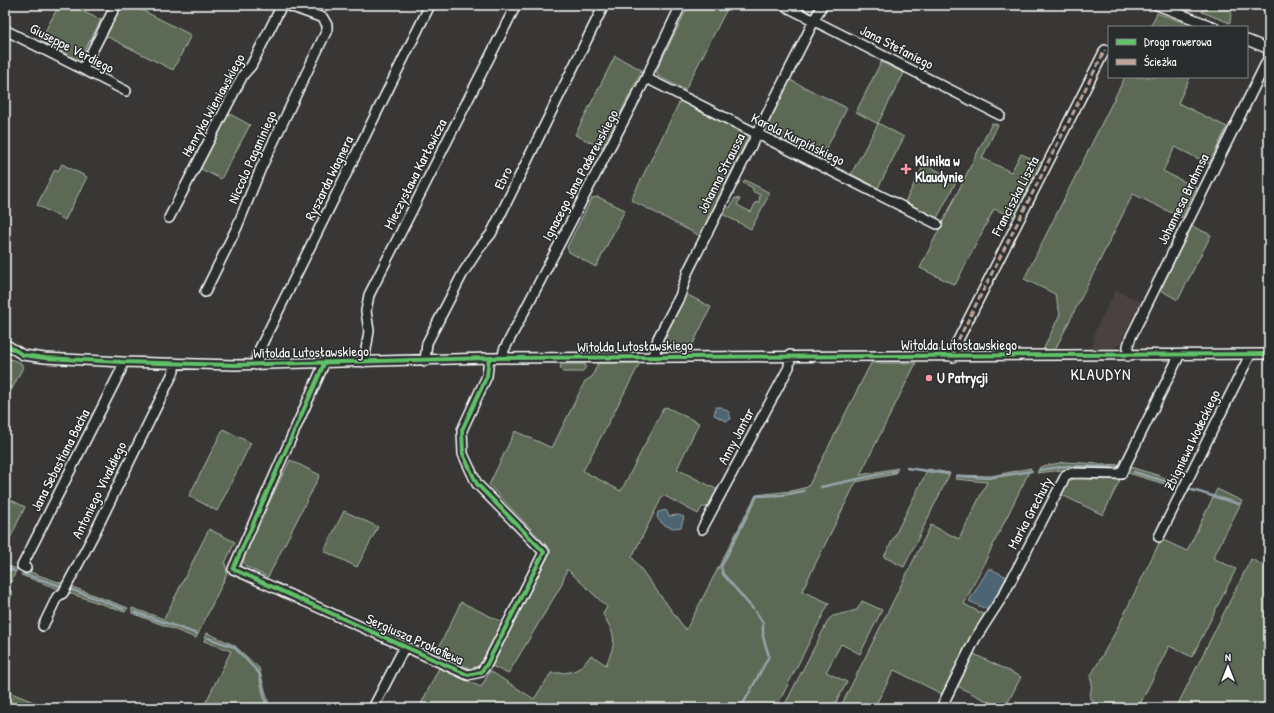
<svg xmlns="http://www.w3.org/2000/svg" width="1274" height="713" font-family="'Patrick Hand',sans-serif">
	<rect width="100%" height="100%" fill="#383736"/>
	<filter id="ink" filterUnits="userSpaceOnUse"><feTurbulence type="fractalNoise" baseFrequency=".025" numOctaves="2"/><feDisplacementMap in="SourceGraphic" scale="8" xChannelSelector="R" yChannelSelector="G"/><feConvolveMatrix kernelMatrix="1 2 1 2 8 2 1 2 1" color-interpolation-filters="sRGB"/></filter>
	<g filter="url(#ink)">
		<!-- built -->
		<path fill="#48433f" d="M 1116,290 L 1141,302 L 1120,344 L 1111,349 L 1092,349 L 1095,331 Z"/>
		<!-- green -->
		<path fill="#5b6b54" stroke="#adb5aa" d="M 59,5 L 69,5 L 101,20 L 81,57 L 76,59 L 40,41 Z
			M 122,5 L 132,5 L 191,35 L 173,70 L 106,36 Z
			M 689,5 L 729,5 L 685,90 L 658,76 L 656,71 Z
			M 1203,5 L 1232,5 L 1230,23 L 1202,12 Z
			M 1157,13 L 1197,27 L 1150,27 Z
			M 615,56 L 642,70 L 603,148 L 575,135 Z
			M 881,62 L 904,73 L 878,123 L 904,137 L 878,188 L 851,174 L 878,124 L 856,112 Z
			M 1125,77 L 1190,77 L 1178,103 L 1227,127 L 1209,164 L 1175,147 L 1163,171 L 1197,188 L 1182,218 L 1133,194 L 1055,350 L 1043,350 L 1060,314 L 1055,294 L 1024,279 Z
			M 790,80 L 847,108 L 821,159 L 770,133 L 767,125 Z
			M 680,101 L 717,120 L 718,118 L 747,133 L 749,136 L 700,236 L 631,200 Z
			M 228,113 L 250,125 L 221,179 L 199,168 Z
			M 992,123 L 998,125 L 982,158 L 1011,172 L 1021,154 L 1043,163 L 1016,218 L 994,209 L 955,285 L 920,268 Z
			M 62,164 L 87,177 L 65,220 L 37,205 L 55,169 L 58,171 Z
			M 924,164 L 957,180 L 937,218 L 905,202 Z
			M 745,180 L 770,193 L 751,229 L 722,214 L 726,206 L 730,208 L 735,198 L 740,199 L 737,205 L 751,212 L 756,202 L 759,203 L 760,195 L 752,191 L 753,188 L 743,183 Z
			M 598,197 L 625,210 L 596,267 L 569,252 L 567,247 L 592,198 Z
			M 1192,226 L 1211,235 L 1178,300 L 1160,290 Z
			M 684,293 L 711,307 L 690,350 L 664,350 L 662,346 L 667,335 L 665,333 Z
			M 5,357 L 21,363 L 23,367 L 5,403 Z
			M 598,363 L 640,363 L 583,471 L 621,491 L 663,409 L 666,407 L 699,423 L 677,469 L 720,491 L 711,507 L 702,507 L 698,514 L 663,495 L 632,557 L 686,630 L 756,495 L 791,491 L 808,487 L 871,363 L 916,363 L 860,475 L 898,468 L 895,474 L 856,482 L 802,591 L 829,603 L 776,708 L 419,708 L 439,668 L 481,687 L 490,671 L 534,699 L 551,673 C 572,673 578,673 591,655 L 606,665 C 617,639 616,638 603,614 L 607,607 L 567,569 L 561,586 L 508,674 L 492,666 L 551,550 L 489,485 L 515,431 L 552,448 L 585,381 L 592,377 Z
			M 561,364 L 585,364 L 586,367 L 582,372 L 563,372 L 560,369 Z
			M 223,429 L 251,443 L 217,511 L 189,496 Z
			M 290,460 L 320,475 L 268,577 L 245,566 L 242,558 Z
			M 1064,462 L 1121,465 L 1118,471 L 1062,470 L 1037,473 L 1040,467 Z
			M 1127,466 L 1173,480 L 1171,486 L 1125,472 Z
			M 1031,468 L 964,604 L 985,615 L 942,694 L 894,670 L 874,708 L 840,708 L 931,525 L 959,539 L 987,482 L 955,479 L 957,475 L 991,476 Z
			M 928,469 L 950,473 L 904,567 L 884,557 Z
			M 1075,478 L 1120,480 L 1103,515 L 1060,494 L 1065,483 Z
			M 1217,489 L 1242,501 L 1213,558 L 1236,569 L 1192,657 L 1169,646 L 1138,708 L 1098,708 L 1090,697 L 1092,683 L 1090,677 L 1115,633 L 1161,539 L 1187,551 Z
			M 5,497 L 25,507 L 5,549 Z
			M 344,511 L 378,527 L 357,567 L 324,551 Z
			M 209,529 L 235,542 L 225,563 L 227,574 L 196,638 L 132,613 L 132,608 L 164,619 Z
			M 1251,559 L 1269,568 L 1269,708 L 1176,708 Z
			M 5,565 L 17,569 L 8,588 L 13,593 L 5,608 Z
			M 24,570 L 64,584 L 61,590 L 21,575 Z
			M 70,586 L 128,608 L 125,612 L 66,592 Z
			M 862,601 L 882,610 L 860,654 L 841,644 L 826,672 L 847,682 L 833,708 L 783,708 L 829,619 L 833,616 L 857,610 Z
			M 461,602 L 502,622 L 480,665 L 471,669 L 436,653 Z
			M 207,633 L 234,645 L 259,668 L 270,708 L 203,708 L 231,651 L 204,641 Z
			M 972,653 L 1021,677 L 1005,708 L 1001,708 L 957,686 Z
			M 5,690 L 9,692 L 48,708 L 5,708 Z"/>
		<!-- water -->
		<path fill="#4e6572" stroke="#95a3aa" d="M 716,407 L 721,407 L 729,412 L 731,419 L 726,421 L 714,415 Z
			M 666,510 L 669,516 L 678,515 L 684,517 L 681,527 C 671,530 661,525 657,517 L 658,512 Z
			M 989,568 L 1007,577 L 988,610 L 969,601 Z"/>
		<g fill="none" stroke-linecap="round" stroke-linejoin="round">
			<!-- stream -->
			<path stroke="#95a3aa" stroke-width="2.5" d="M 907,468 L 948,474
				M 1039,470 L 1066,466 L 1120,467
				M 1134,472 L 1171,483
				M 957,476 L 988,478 L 1032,471
				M 821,487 L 895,471
				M 1189,489 L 1239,504
				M 5,567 L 14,571
				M 24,574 L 61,586
				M 70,589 L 124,609
				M 753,609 L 723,574 L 721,567 L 757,496 L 782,495 L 804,491
				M 135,612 L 197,634
				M 208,638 L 234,647 L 259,673 L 267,708
				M 741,708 L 769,656 L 763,637 L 763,623 L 756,612"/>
			<defs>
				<path id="minor" d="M 783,5 L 1000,115
					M 1157,5 L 1214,27
					M 5,30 L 126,91
					M 1247,40 L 1269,49
					M 83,69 L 116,5
					M 646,78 L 937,224
					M 169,218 L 243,75 L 251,66 L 282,5
					M 205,292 L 237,227 L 261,168 L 327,30 L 327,25 L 323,18 L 287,5
					M 5,344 L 23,355 L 45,358 L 122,362 L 235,365 L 489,358 L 1269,354
					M 1128,356 L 1128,346 L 1131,337 L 1269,57
					M 654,357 L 658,338 L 680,296 L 688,271 L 822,5
					M 953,357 L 956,344 L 1105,50
					M 503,358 L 504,350 L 646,78 L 681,5
					M 425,361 L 427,343 L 463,273 L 478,250 L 491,234 L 604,5
					M 364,362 L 369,331 L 366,311 L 369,295 L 516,5
					M 324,364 L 233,569 L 468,675 L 481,672 L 487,664 L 544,552 L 477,484 L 463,454 L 462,430 L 487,376 L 489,358
					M 256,365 L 257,354 L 430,5
					M 702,529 L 789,367 L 790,355
					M 1159,537 L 1250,355
					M 26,568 L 22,566 L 121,370 L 122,362
					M 43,626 L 57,597 L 63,593 L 95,532 L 174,371 L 174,363
					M 373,708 L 405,646
					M 941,708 L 975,639 L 1004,594 L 1066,475 L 1071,473 L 1121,474 L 1179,356"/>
			</defs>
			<!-- minor casing -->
			<use href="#minor" stroke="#fff" stroke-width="12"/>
			<!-- minor -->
			<use href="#minor" stroke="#2a2d2e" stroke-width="9"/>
			<!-- quiet -->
			<path stroke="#c0a59a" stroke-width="3" stroke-dasharray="6 3" stroke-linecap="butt" d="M 953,357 L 956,344 L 1105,50"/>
			<defs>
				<path id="cycleway" d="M 5,344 L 23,355 L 45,358 L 122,362 L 235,365 L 489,358 L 1269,354
					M 324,364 L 233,569 L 468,675 L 481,672 L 487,664 L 544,552 L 477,484 L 463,454 L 462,430 L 487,376 L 489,358"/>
			</defs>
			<!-- cycleway casing -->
			<use href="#cycleway" stroke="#2a2d2e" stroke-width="6"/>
			<!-- cycleway -->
			<use href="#cycleway" stroke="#61c268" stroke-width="4"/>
		</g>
	</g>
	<!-- markers -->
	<g fill="#ff9aa2" stroke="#2a2d2e" stroke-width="1.5">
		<path d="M904 163h4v4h4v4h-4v4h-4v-4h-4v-4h4z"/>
		<circle cx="929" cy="378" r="4"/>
	</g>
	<g text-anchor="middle" stroke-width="3" stroke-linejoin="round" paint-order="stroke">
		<!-- street labels -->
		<g font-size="14" fill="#fff" stroke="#2a2d2e">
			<text transform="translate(897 47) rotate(27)" y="5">Jana Stefaniego</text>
			<text transform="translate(72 48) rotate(27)" y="5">Giuseppe Verdiego</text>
			<text transform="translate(213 105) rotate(-61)" y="5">Henryka Wieniawskiego</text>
			<text transform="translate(798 139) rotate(26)" y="5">Karola Kurpińskiego</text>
			<text transform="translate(252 157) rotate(-66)" y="5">Niccolo Paganiniego</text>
			<text transform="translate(721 173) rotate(-63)" y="5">Johanna Straussa</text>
			<text transform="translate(415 174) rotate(-63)" y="5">Mieczysława Karłowicza</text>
			<text transform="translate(580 175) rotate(-62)" y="5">Ignacego Jana Paderewskiego</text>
			<text transform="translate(329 178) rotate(-64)" y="5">Ryszarda Wagnera</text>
			<text transform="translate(503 178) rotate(-64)" y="5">Ebro</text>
			<text transform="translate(1015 196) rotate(-63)" y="5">Franciszka Liszta</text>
			<text transform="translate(1183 199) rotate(-64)" y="5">Johannesa Brahmsa</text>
			<text x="959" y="350">Witolda Lutosławskiego</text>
			<text transform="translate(635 346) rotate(-1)" y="5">Witolda Lutosławskiego</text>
			<text transform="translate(311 352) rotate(-1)" y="5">Witolda Lutosławskiego</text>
			<text transform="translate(736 436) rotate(-62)" y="5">Anny Jantar</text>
			<text transform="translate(1192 440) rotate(-64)" y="5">Zbigniewa Wodeckiego</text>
			<text transform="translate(60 460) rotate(-63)" y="5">Jana Sebastiana Bacha</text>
			<text transform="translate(99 490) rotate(-64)" y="5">Antoniego Vivaldiego</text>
			<text transform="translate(1030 513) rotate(-62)" y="5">Marka Grechuty</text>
			<text transform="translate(415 639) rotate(24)" y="5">Sergiusza Prokofiewa</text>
		</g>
		<!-- poi labels -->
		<g font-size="14" font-weight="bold" fill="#fff" stroke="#2a2d2e" text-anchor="start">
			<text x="915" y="166">Klinika w<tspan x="915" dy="16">Klaudynie</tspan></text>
			<text x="937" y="383">U Patrycji</text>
		</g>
		<!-- quarter labels -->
		<g font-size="16" letter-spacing="1" fill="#fff" stroke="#2a2d2e">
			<text x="1101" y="380">KLAUDYN</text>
		</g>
	</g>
	<!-- margin -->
	<rect width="1274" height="713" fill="none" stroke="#2a2d2e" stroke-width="20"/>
	<rect x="10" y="10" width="1254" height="693" fill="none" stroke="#fff" stroke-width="1.5" filter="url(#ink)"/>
	<!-- legend -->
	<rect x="1108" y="26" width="140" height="52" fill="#2a2d2e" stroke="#7f8182"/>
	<rect x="1116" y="39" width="20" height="6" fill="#61c268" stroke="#7f8182"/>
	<text x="1144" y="46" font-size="12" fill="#ffffff">Droga rowerowa</text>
	<rect x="1116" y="59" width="20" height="6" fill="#c0a59a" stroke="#7f8182"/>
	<text x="1144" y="66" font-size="12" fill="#ffffff">Ścieżka</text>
	<!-- north arrow -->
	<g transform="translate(1228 667)" stroke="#2a2d2e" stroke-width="3" paint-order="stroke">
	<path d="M0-3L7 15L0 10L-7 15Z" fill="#ffffff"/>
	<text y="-6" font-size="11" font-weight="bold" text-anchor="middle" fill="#ffffff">N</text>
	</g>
</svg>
